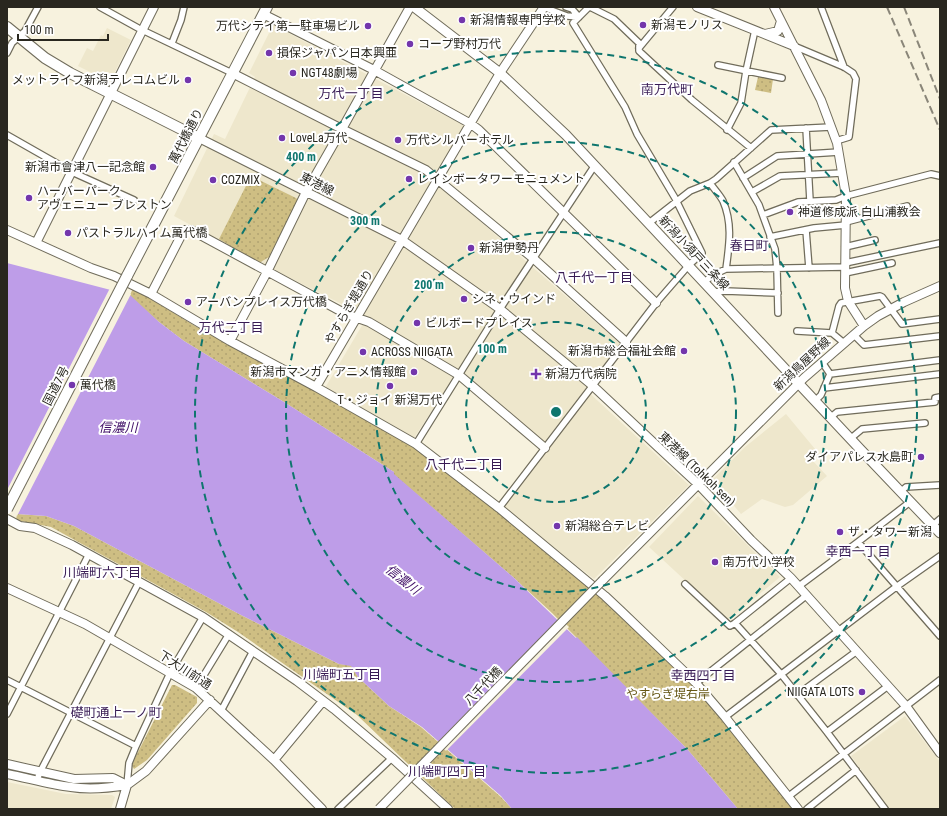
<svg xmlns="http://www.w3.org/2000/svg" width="947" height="816" font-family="'Roboto Condensed','Noto Sans JP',sans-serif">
	<defs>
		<pattern id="grass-dots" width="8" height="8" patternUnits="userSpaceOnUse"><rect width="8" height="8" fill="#cebe83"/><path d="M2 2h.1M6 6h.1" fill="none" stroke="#b1a371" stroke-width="1.8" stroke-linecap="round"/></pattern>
	</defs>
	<rect width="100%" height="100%" fill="#f7f2de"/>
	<!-- built -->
	<path fill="#eee7cc" d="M 273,25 L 467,127 L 435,182 L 622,345 L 585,389 L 689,485 L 594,579 L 503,508 L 549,448 L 458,371 L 414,438 L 325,388 L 367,317 L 265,265 L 174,216 L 214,134 L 225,139 L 255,77 L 249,73 Z
		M 107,28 L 131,40 L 111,80 L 108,81 L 78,66 L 87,48 L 93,51 L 101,35 L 103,36 Z
		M 786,414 L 820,455 L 813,461 L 827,476 L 793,505 L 785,507 L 762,499 L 741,514 L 712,480 L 745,447 Z
		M 698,496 L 780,577 L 728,620 L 649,547 Z
		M 905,716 L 940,762 L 940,809 L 890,809 L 851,756 Z
		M 7,782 L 66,794 L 112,795 L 115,797 L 111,809 L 7,809 Z"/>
	<!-- grass -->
	<path fill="url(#grass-dots)" d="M 758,77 L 773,79 L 771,93 L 755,90 Z
		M 251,176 L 296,198 L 298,200 L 269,257 L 259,263 L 219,239 Z
		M 133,288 L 195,326 L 280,370 L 408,442 L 438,463 L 563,563 L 664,655 L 680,671 L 720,718 L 793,809 L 738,809 L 688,750 L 552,613 L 513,577 L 393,474 L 394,472 L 284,402 L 184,341 L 159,322 L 131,298 L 130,295 Z
		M 17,514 L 46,516 L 74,526 L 241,615 L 339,664 L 351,665 L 358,677 L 389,706 L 421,727 L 501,797 L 512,809 L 455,809 L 357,715 L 238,632 L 206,612 L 51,527 L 16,520 Z
		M 172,685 L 175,685 L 197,697 L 197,703 L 147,760 L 134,769 L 132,766 L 136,756 Z"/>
	<!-- water -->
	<path fill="#be9de8" d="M 7,263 L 130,295 L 159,322 L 184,341 L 284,402 L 394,472 L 394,474 L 513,577 L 576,638 L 577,637 L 688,750 L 738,809 L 512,809 L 501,796 L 422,727 L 389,706 L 358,677 L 351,666 L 339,664 L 241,615 L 74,526 L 46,516 L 17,514 L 7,508 Z"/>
	<!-- pier -->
	<path fill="#f7f2de" d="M 110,288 L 131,294 L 17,516 L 16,515 L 7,510 L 7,490 Z
		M 560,618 L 569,627 L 446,751 L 437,743 Z"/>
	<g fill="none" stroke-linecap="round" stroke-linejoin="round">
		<defs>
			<path id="street" d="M 100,7 L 138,28 L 232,73
				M 543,7 L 567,16 L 579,17
				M 566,7 L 572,9 L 579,17
				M 590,7 L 614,19 L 639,43 L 639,51 L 692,100 L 751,148
				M 821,7 L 844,67
				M 172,43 L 181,20 L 184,7
				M 794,46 L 844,67 L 853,73 L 856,79 L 849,137 L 836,141
				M 639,48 L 673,7
				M 7,53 L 12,43 L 25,31 L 38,7
				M 718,65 L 782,78
				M 806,128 L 810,201
				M 727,130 L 741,103 L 746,71 L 755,30
				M 7,135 L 72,172 L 134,200
				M 734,162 L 759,205 L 775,249 L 777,269 L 778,313
				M 743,178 L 777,156 L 839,152
				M 710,183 C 714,189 720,195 723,201 C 733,224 729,246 726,269
				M 752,192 L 780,176 L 842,173
				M 763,215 L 798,202 L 836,200 L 846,196 L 931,174 L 940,176
				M 846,222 L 907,206
				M 649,223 L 690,191 L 710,183 L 716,179 L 771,130 L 831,127
				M 806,230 L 809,268
				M 770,237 L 814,228 L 846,225
				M 845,247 L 875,240
				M 845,263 L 940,243
				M 845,273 L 892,263
				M 705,282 L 711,276 L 726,269 L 845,267
				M 714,292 L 726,291 L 778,293
				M 797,331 L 832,333 L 844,343
				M 832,333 L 839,306 L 841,303 L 880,296 L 882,297 L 902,324 L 940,319
				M 854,335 L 864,345 L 940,336
				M 830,374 L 940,360
				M 824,388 L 940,374
				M 815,401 L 821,395 L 830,374 L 822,362
				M 831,417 L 837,412 L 935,402 L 935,398 L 940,397
				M 850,439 L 862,429 L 925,423
				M 416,444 L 500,309 L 595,165
				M 900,492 L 906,487 L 940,485
				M 499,508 L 656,303 L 689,265 L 702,253 L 675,198 L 637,134 L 625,107 L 573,23 L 589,7
				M 933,525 L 940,519
				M 858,542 L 940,636
				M 791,578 L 735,623 L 781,674 L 827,732 L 885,809
				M 685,584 L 730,626 L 735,623
				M 799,586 L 858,542 L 910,502
				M 7,680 L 136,746
				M 696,683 L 807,595
				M 196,688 L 229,634
				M 797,695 L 857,651
				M 221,711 L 253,651
				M 7,714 L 89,554
				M 725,717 L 896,587 L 940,556
				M 827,732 L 888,686
				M 37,780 L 40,772 L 139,582
				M 127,785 L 129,763 L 136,746 L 170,673 L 203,617
				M 789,796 L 940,680
				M 338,809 L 392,758
				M 807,809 L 856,770"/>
			<path id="secondary" d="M 697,7 L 794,46
				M 774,7 L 821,100 L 837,143 L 846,196 L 845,288 L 848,301 L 864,326
				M 263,14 L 374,70 L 471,124 L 479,130 L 656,303
				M 765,34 L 778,31 L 781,21
				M 232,73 L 342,129 L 426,170 L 534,259 L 626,342
				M 199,138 L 402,240 L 500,309 L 593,386 L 657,446 L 698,484 L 751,540 L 791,578 L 906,706 L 940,753
				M 7,230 L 91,268 L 114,276 L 151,294 L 230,341 L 316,387 L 416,444 L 499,508 L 605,596 L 622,612 L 695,682 L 725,717 L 798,809
				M 36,243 L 154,7
				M 151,294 L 184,230 L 191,230 L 346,314 L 369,322 L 459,375 L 545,448
				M 230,341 L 267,272 L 306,192 L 342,129 L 410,7
				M 316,387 L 500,73 L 544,7
				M 7,519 L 20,526 L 35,528 L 72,545 L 203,617 L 297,681 L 334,709 L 392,758 L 448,809
				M 603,580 L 804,378 L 864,326 L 878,316 L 904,302 L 940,286
				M 7,588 L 85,624 L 196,688 L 274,760 L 322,809
				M 274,760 L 323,701
				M 7,764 L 74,779 L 113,778 L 127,785
				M 7,774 C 28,778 50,785 71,787 C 89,790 109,788 127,785
				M 120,809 L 127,785 L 146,771 L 210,700"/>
			<path id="primary" d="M 414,7 L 500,73 L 566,135 L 860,449 L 940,533"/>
			<path id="highway" d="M 7,27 L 45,58 L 70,73 L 199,138
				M 127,276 L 267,7"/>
		</defs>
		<!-- street casing -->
		<use href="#street" stroke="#706c5b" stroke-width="8"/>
		<!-- secondary casing -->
		<use href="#secondary" stroke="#706c5b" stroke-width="10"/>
		<!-- primary casing -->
		<use href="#primary" stroke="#706c5b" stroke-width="11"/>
		<!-- highway casing -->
		<use href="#highway" stroke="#706c5b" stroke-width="12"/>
		<!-- street -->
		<use href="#street" stroke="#fff" stroke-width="5.5"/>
		<!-- secondary -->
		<use href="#secondary" stroke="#fff" stroke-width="8"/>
		<!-- primary -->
		<use href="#primary" stroke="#fff" stroke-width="9"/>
		<!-- highway -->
		<use href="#highway" stroke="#fff" stroke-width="10"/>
		<!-- rail -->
		<path stroke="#8a8679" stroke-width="2" stroke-dasharray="8 4" stroke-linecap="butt" d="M 887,7 L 940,130
			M 904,7 L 940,99"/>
		<defs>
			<path id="secondary-bridge" d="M 379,809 L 603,580"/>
			<path id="highway-bridge" d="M 7,509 L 127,276"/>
		</defs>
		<!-- secondary-bridge casing -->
		<use href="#secondary-bridge" stroke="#706c5b" stroke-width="10" stroke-linecap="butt"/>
		<!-- highway-bridge casing -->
		<use href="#highway-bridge" stroke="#706c5b" stroke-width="12" stroke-linecap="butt"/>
		<!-- secondary-bridge -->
		<use href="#secondary-bridge" stroke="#fff" stroke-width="8"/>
		<!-- highway-bridge -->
		<use href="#highway-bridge" stroke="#fff" stroke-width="10"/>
	</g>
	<!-- distance rings -->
	<g fill="none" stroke="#0f766e" stroke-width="2" stroke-dasharray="7 5">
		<circle cx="556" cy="412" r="90"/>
		<circle cx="556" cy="412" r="180"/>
		<circle cx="556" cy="412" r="270"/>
		<circle cx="556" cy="412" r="361"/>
	</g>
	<!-- markers -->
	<g fill="#7336ac" stroke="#fff" stroke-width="1.5">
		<circle cx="462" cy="20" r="4"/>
		<circle cx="643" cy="25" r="4"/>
		<circle cx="368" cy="26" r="4"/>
		<circle cx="410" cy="44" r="4"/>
		<circle cx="269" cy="53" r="4"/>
		<circle cx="293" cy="73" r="4"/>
		<circle cx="188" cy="80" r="4"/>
		<circle cx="282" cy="138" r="4"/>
		<circle cx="398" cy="140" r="4"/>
		<circle cx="153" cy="167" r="4"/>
		<circle cx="409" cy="179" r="4"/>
		<circle cx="213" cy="180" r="4"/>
		<circle cx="29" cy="198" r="4"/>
		<circle cx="790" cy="212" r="4"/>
		<circle cx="68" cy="233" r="4"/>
		<circle cx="471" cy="248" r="4"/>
		<circle cx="464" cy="299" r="4"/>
		<circle cx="188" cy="302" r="4"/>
		<circle cx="417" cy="323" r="4"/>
		<circle cx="684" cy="351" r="4"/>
		<circle cx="363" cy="352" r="4"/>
		<circle cx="414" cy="372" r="4"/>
		<path d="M534 368h4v4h4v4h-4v4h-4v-4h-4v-4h4z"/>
		<circle cx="72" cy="385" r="4"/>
		<circle cx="390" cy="386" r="4"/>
		<circle cx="921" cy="457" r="4"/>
		<circle cx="557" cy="526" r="4"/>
		<circle cx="840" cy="532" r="4"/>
		<circle cx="715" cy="562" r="4"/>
		<circle cx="862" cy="692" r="4"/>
	</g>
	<g text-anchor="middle" stroke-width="4" stroke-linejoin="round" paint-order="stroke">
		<!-- poi labels -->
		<g font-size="12" fill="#29271f" stroke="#fff" text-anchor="start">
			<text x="470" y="24">新潟情報専門学校</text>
			<text x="651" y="29">新潟モノリス</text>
			<text x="360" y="30" text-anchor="end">万代シテイ第一駐車場ビル</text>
			<text x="418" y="48">コープ野村万代</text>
			<text x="277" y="57">損保ジャパン日本興亜</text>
			<text x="301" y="77">NGT48劇場</text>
			<text x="180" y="84" text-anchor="end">メットライフ新潟テレコムビル</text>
			<text x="290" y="142">LoveLa万代</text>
			<text x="406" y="144">万代シルバーホテル</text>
			<text x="145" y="171" text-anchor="end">新潟市會津八一記念館</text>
			<text x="417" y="183">レインボータワーモニュメント</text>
			<text x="221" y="184">COZMIX</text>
			<text x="37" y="195">ハーバーパーク<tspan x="37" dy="14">アヴェニュー ブレストン</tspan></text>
			<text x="798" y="216">神道修成派 白山浦教会</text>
			<text x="76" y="237">パストラルハイム萬代橋</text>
			<text x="479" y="252">新潟伊勢丹</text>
			<text x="472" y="303">シネ・ウインド</text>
			<text x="196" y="306">アーバンプレイス万代橋</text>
			<text x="425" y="327">ビルボードプレイス</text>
			<text x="676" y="355" text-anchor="end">新潟市総合福祉会館</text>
			<text x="371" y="356">ACROSS NIIGATA</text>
			<text x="406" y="376" text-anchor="end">新潟市マンガ・アニメ情報館</text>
			<text x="545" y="378">新潟万代病院</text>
			<text x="80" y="389">萬代橋</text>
			<text x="390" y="404" text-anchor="middle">T・ジョイ 新潟万代</text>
			<text x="913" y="461" text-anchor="end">ダイアパレス水島町</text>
			<text x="565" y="530">新潟総合テレビ</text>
			<text x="848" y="536">ザ・タワー新潟</text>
			<text x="723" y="566">南万代小学校</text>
			<text x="854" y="696" text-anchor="end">NIIGATA LOTS</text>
		</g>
		<!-- street labels -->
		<g font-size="12" fill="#29271f" stroke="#fff">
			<text transform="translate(186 136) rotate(-63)" y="4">萬代橋通り</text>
			<text transform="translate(317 184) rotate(27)" y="4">東港線</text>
			<text transform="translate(694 253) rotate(47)" y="4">新潟小須戸三条線</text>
			<text transform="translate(349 307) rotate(-60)" y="4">やすらぎ堤通り</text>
			<text transform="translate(802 364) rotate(-43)" y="4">新潟鳥屋野線</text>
			<text transform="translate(56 386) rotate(-63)" y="4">国道7号</text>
			<text transform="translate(697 469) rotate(44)" y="4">東港線 (Tohkoh sen)</text>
			<text transform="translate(185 670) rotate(33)" y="4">下大川前通</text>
			<text transform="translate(483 686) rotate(-46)" y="4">八千代橋</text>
		</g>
		<!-- park labels -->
		<g font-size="12" fill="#665715" stroke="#fff">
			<text x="668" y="698">やすらぎ堤右岸</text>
		</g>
		<!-- neighbourhood labels -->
		<g font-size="13" fill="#381b54" stroke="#fff">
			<text x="667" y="94">南万代町</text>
			<text x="351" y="98">万代一丁目</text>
			<text x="749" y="250">春日町</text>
			<text x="594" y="282">八千代一丁目</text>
			<text x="231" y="332">万代二丁目</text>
			<text x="464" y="469">八千代二丁目</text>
			<text x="858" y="556">幸西一丁目</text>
			<text x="102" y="577">川端町六丁目</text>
			<text x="342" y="679">川端町五丁目</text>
			<text x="703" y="680">幸西四丁目</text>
			<text x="116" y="717">礎町通上一ノ町</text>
			<text x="447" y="776">川端町四丁目</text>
		</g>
		<!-- water labels -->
		<g font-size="13" font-style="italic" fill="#3e0c65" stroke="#fff">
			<text x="118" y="432">信濃川</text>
			<text transform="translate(403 579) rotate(38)" y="5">信濃川</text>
		</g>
	</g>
	<circle cx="556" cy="412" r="6" fill="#0f766e" stroke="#fff" stroke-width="2"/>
	<g font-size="12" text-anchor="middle" font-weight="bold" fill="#0f766e" stroke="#fff" stroke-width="4" stroke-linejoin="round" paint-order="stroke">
		<text x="301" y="161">400 m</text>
		<text x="365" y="225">300 m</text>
		<text x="429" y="289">200 m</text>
		<text x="492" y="353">100 m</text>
	</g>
	<!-- border -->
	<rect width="947" height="816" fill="none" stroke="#29271f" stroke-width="16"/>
	<!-- scale -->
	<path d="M18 34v6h90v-6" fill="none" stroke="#29271f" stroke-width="2"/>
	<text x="24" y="34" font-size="12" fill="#29271f" stroke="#ffffff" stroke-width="3" paint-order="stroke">100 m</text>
</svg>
